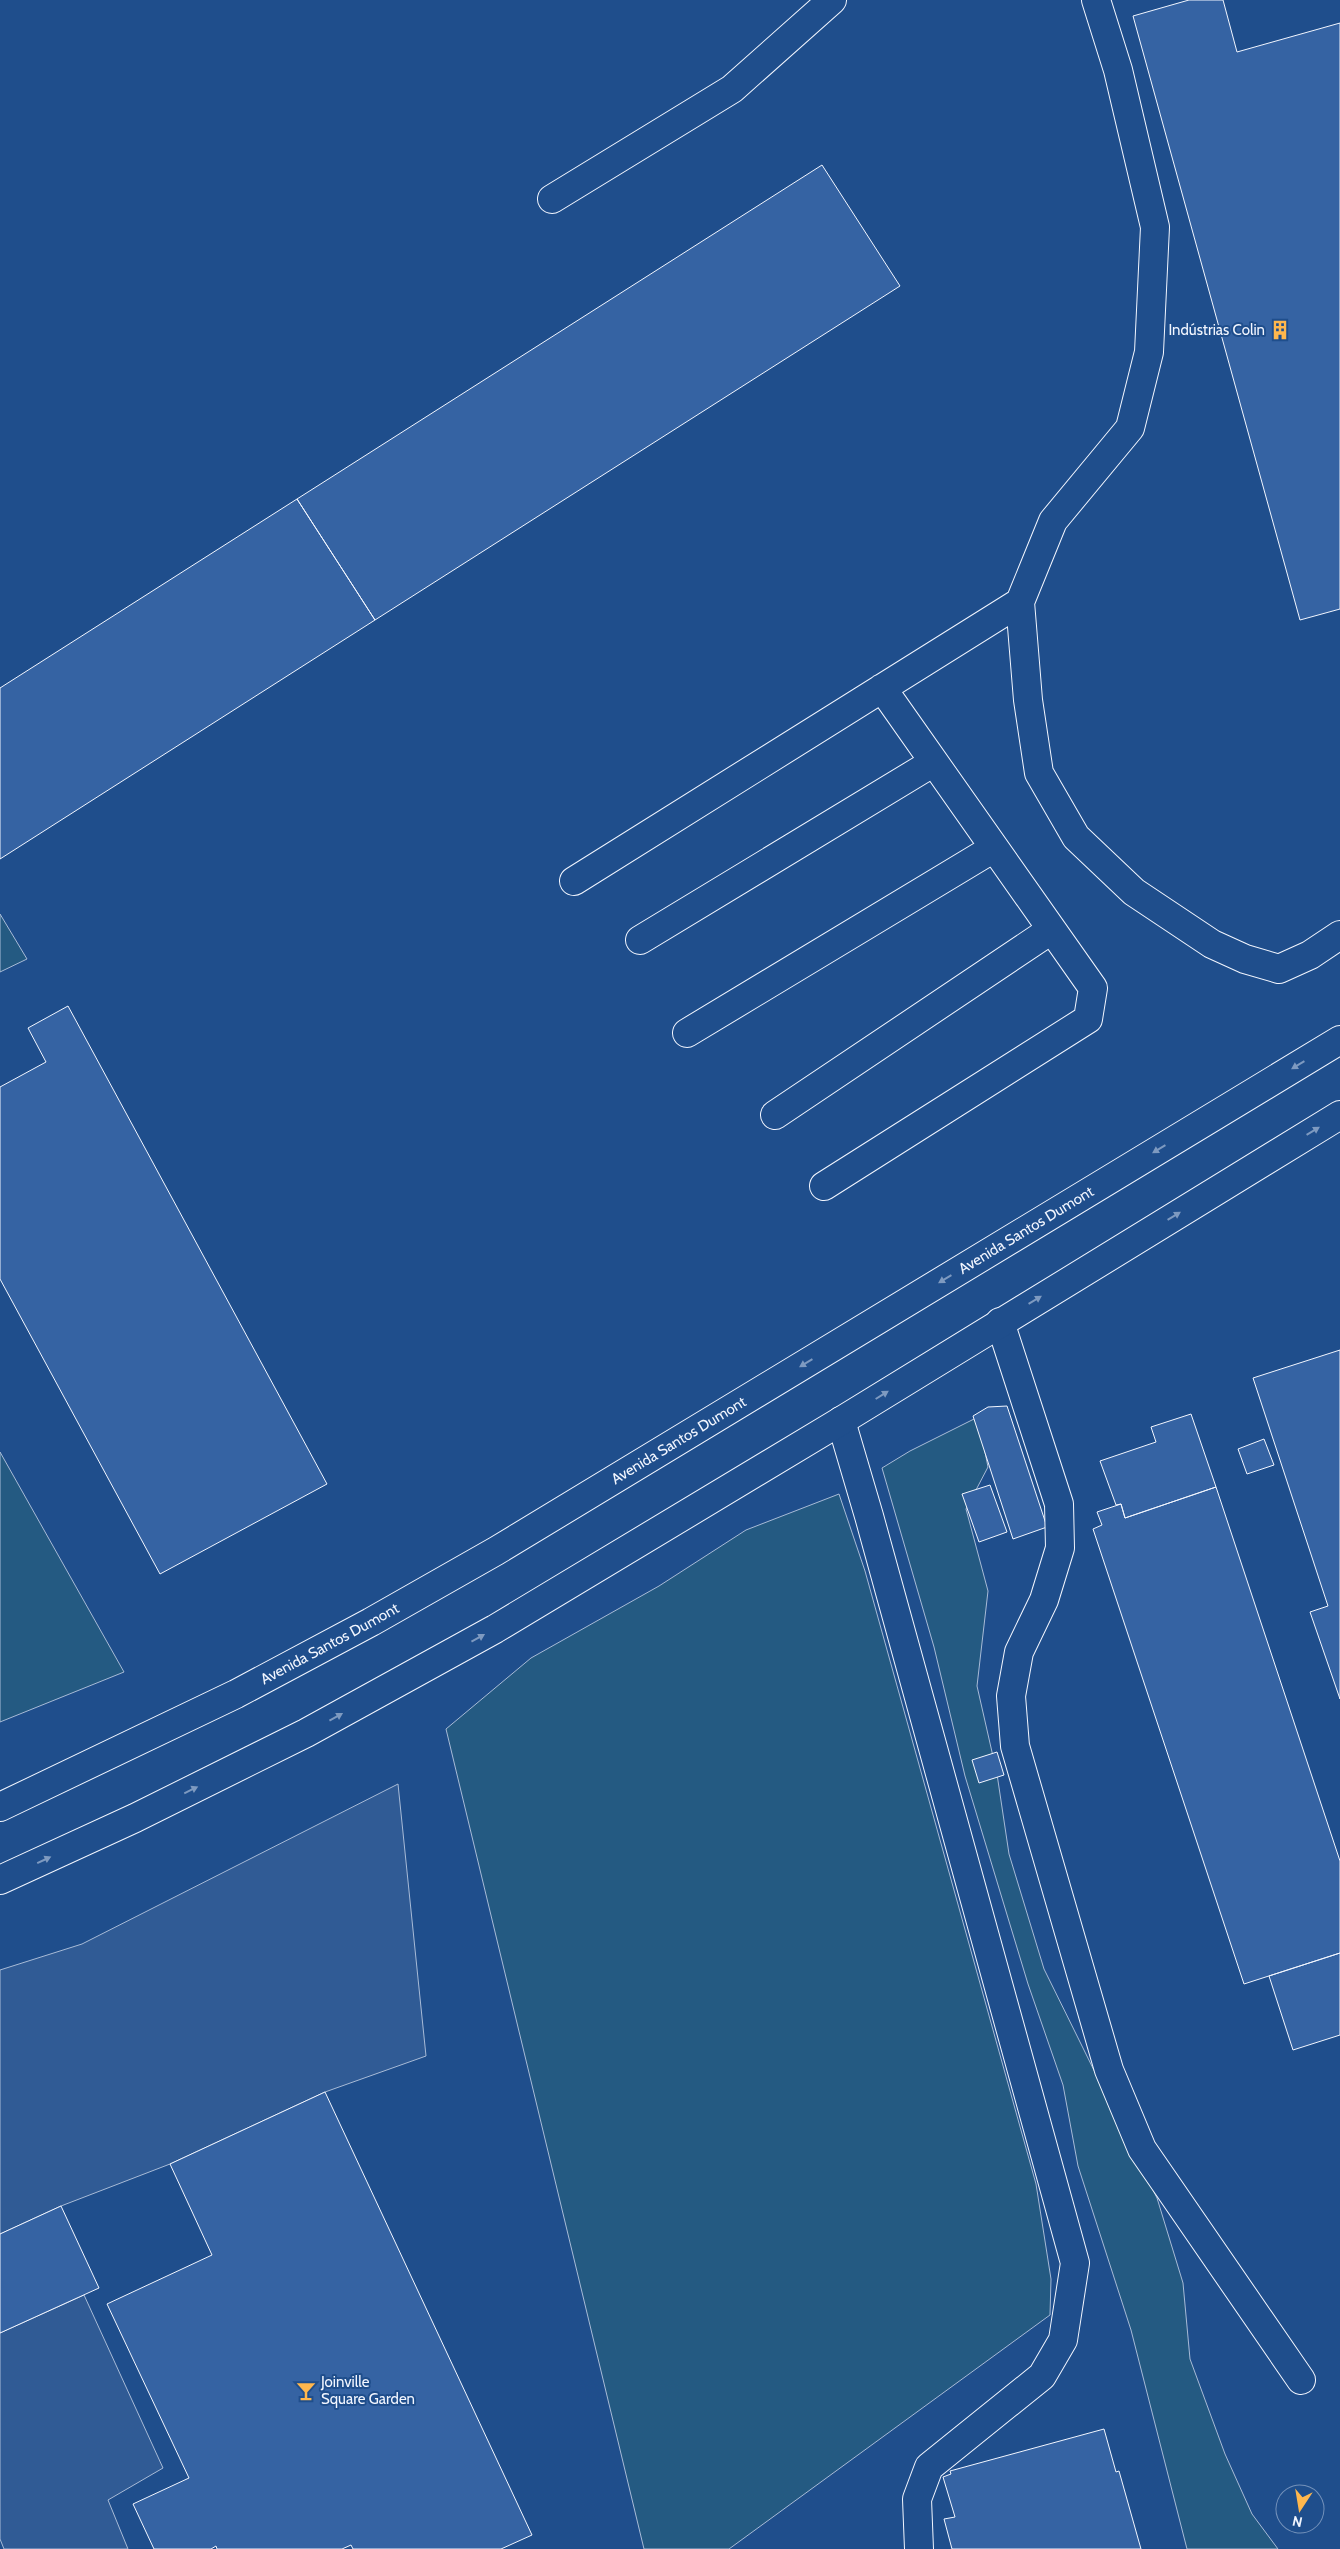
<svg xmlns="http://www.w3.org/2000/svg" width="1340" height="2549" font-family="Cabin,sans-serif">
	<rect width="100%" height="100%" fill="#1f4e8c"/>
	<!-- green -->
	<path fill="#245a82" stroke="#a8bbd7" d="M 0,914 L 27,959 L 0,972 Z
		M 978,1417 L 988,1467 L 966,1509 L 988,1591 L 977,1686 L 997,1774 L 1009,1854 L 1044,1969 L 1157,2198 L 1183,2283 L 1190,2359 L 1225,2454 L 1252,2514 L 1278,2549 L 1187,2549 L 1131,2330 L 1078,2166 L 1063,2085 L 1028,1984 L 965,1776 L 934,1647 L 882,1468 L 910,1451 Z
		M 0,1452 L 124,1672 L 0,1722 Z
		M 839,1494 L 865,1571 L 1036,2184 L 1051,2279 L 1050,2315 L 729,2549 L 644,2549 L 446,1729 L 531,1658 L 659,1586 L 746,1530 Z"/>
	<!-- parking -->
	<path fill="#305b95" stroke="#a8bbd7" d="M 398,1784 L 426,2056 L 325,2092 L 170,2164 L 61,2206 L 0,2234 L 0,1970 L 82,1944 Z
		M 84,2295 L 163,2468 L 108,2500 L 128,2549 L 4,2549 L 0,2539 L 0,2333 Z"/>
	<!-- building -->
	<path fill="#3563a3" stroke="#f2f6ff" d="M 1189,0 L 1223,0 L 1237,52 L 1340,23 L 1340,609 L 1300,620 L 1133,16 Z
		M 822,165 L 900,286 L 375,620 L 297,499 Z
		M 297,499 L 375,620 L 0,859 L 0,688 Z
		M 68,1006 L 327,1484 L 160,1574 L 0,1279 L 0,1087 L 46,1062 L 28,1028 Z
		M 1340,1350 L 1340,1699 L 1310,1612 L 1328,1606 L 1253,1378 Z
		M 1007,1406 L 1047,1527 L 1013,1539 L 973,1416 L 988,1407 Z
		M 1191,1414 L 1216,1487 L 1125,1518 L 1121,1504 L 1116,1505 L 1100,1461 L 1156,1442 L 1151,1427 Z
		M 1264,1439 L 1274,1465 L 1247,1474 L 1238,1449 Z
		M 990,1485 L 1007,1532 L 979,1542 L 962,1494 Z
		M 1216,1487 L 1340,1861 L 1340,1953 L 1244,1984 L 1093,1529 L 1102,1525 L 1097,1512 L 1121,1504 L 1125,1518 Z
		M 997,1752 L 1004,1775 L 979,1783 L 972,1760 Z
		M 1340,1953 L 1340,2035 L 1293,2050 L 1269,1976 Z
		M 325,2092 L 532,2535 L 501,2549 L 353,2549 L 351,2545 L 342,2549 L 217,2549 L 216,2546 L 211,2549 L 154,2549 L 133,2504 L 189,2478 L 107,2304 L 212,2255 L 170,2164 Z
		M 61,2206 L 99,2288 L 0,2333 L 0,2234 Z
		M 1104,2429 L 1116,2472 L 1119,2471 L 1141,2549 L 952,2549 L 944,2519 L 955,2517 L 943,2477 L 951,2474 L 950,2471 Z"/>
	<g fill="none" stroke-linecap="round" stroke-linejoin="round">
		<defs>
			<path id="minor" d="M 1096,0 L 1118,70 L 1155,227 L 1149,352 L 1130,428 L 1053,521 L 1020,602 L 1028,700 L 1039,773 L 1076,837 L 1134,892 L 1212,944 L 1245,959 L 1279,969 L 1310,955 L 1340,935
				M 552,199 L 732,89 L 832,0
				M 574,881 L 1020,602
				M 640,940 L 934,762
				M 687,1033 L 994,848
				M 775,1115 L 1051,930
				M 824,1186 L 1088,1019 L 1093,988 L 882,688
				M 1000,1322 L 1059,1504 L 1060,1548 L 1044,1600 L 1019,1652 L 1011,1696 L 1015,1746 L 1109,2070 L 1142,2149 L 1301,2380
				M 841,1421 L 869,1516 L 1075,2263 L 1063,2340 L 1042,2376 L 929,2467 L 917,2499 L 919,2549"/>
			<g id="major">
				<path id="s1" d="M 0,1807 L 236,1694 L 371,1622 L 496,1551 L 1340,1040"/>
				<path d="M 0,1880 L 135,1818 L 306,1733 L 495,1629 L 841,1421 L 1340,1115"/>
			</g>
		</defs>
		<!-- minor casing -->
		<use href="#minor" stroke="#f2f6ff" stroke-width="30"/>
		<!-- major casing -->
		<use href="#major" stroke="#f2f6ff" stroke-width="30"/>
		<!-- minor -->
		<use href="#minor" stroke="#1f4e8c" stroke-width="28"/>
		<!-- major -->
		<use href="#major" stroke="#1f4e8c" stroke-width="28"/>
	</g>
	<!-- one-way arrows -->
	<defs><path id="oneway-solid" d="M-6-.8H1V-3.2L6.5 0L1 3.2V.8H-6Z" transform="scale(1.25)"/></defs>
	<g fill="#7e9ac0">
		<use href="#oneway-solid" transform="translate(1298 1065) rotate(149)"/>
		<use href="#oneway-solid" transform="translate(1313 1131) rotate(-31)"/>
		<use href="#oneway-solid" transform="translate(1159 1149) rotate(149)"/>
		<use href="#oneway-solid" transform="translate(1174 1216) rotate(-31)"/>
		<use href="#oneway-solid" transform="translate(945 1279) rotate(149)"/>
		<use href="#oneway-solid" transform="translate(1035 1300) rotate(-31)"/>
		<use href="#oneway-solid" transform="translate(806 1363) rotate(149)"/>
		<use href="#oneway-solid" transform="translate(882 1395) rotate(-32)"/>
		<use href="#oneway-solid" transform="translate(478 1638) rotate(-29)"/>
		<use href="#oneway-solid" transform="translate(336 1717) rotate(-29)"/>
		<use href="#oneway-solid" transform="translate(191 1790) rotate(-26)"/>
		<use href="#oneway-solid" transform="translate(44 1860) rotate(-25)"/>
	</g>
	<!-- icons -->
	<defs>
		<symbol id="building-bare" viewBox="-9 -9 18 18"><path d="M-4-6H4V6H1V3H-1V6H-4ZM-2.5-4.3h1.7v1.8h-1.7ZM.8-4.3h1.7v1.8H.8ZM-2.5-1h1.7V.8h-1.7ZM.8-1h1.7V.8H.8Z" fill="#ffb74d" stroke="#1f4e8c" stroke-width="2.5" paint-order="stroke"/></symbol>
		<symbol id="bar-bare" viewBox="-9 -9 18 18"><path d="M-6-5H6L.8 .8V4.5H3.5V6h-7V4.5H-.8V.8Z" fill="#ffb74d" stroke="#1f4e8c" stroke-width="2.5" paint-order="stroke"/></symbol>
	</defs>
	<g fill-rule="evenodd">
		<use href="#building-bare" x="1266" y="316" width="28" height="28"/>
		<use href="#bar-bare" x="292" y="2377" width="28" height="28"/>
	</g>
	<g text-anchor="middle" stroke-width="4" stroke-linejoin="round" paint-order="stroke">
		<!-- poi labels -->
		<g font-size="15" fill="#f2f6ff" stroke="#1f4e8c" text-anchor="end">
			<text x="1265" y="335">Indústrias Colin</text>
			<text x="321" y="2387" text-anchor="start">Joinville<tspan x="321" dy="17">Square Garden</tspan></text>
		</g>
		<!-- street labels -->
		<g font-size="15" fill="#f2f6ff" stroke="#1f4e8c">
			<text dy="5" stroke="none"><textPath href="#s1" startOffset="1178">Avenida Santos Dumont</textPath></text>
			<text dy="5" stroke="none"><textPath href="#s1" startOffset="772">Avenida Santos Dumont</textPath></text>
			<text dy="5" stroke="none"><textPath href="#s1" startOffset="368">Avenida Santos Dumont</textPath></text>
		</g>
	</g>
	<!-- north arrow -->
	<g transform="translate(1300 2509) rotate(192)"><circle r="24" fill="#1f4e8c" stroke="#7391ba"/>
	<path d="M0-4L9 19L0 12L-9 19Z" fill="#ffb74d"/>
	<text y="-8" font-size="14" font-weight="bold" text-anchor="middle" fill="#f2f6ff">N</text>
	</g>
</svg>
